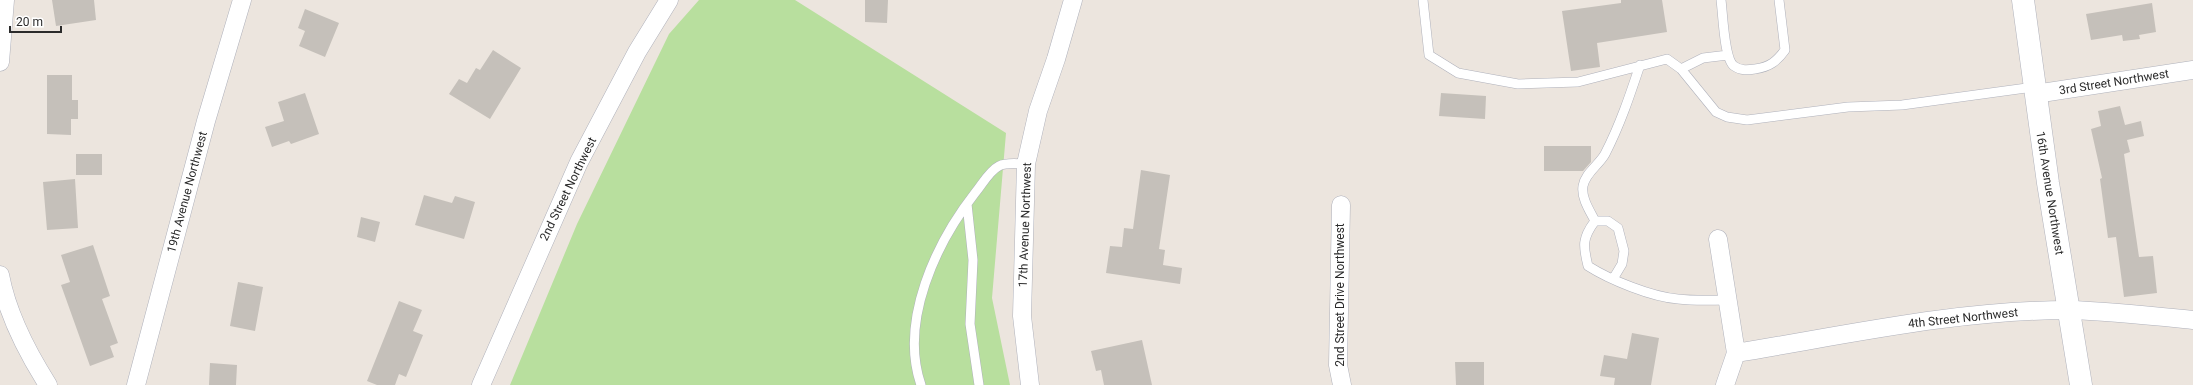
<svg xmlns="http://www.w3.org/2000/svg" width="2193" height="385" font-family="Roboto,sans-serif">
	<rect width="100%" height="100%" fill="#ece5de"/>
	<!-- green -->
	<path fill="#b8df9e" d="M 699,0 L 795,0 L 1006,133 L 992,298 L 1010,385 L 510,385 L 577,224 L 669,34 Z"/>
	<!-- building -->
	<path fill="#c5c0ba" d="M 52,0 L 94,0 L 96,20 L 56,26 Z
		M 865,0 L 888,0 L 887,23 L 865,22 Z
		M 1621,0 L 1662,0 L 1667,32 L 1597,43 L 1600,67 L 1571,71 L 1562,11 L 1621,3 Z
		M 2152,3 L 2156,32 L 2139,35 L 2140,39 L 2123,41 L 2122,35 L 2091,40 L 2086,14 Z
		M 305,9 L 339,23 L 325,57 L 299,46 L 305,31 L 298,28 Z
		M 493,50 L 521,68 L 490,119 L 449,94 L 459,79 L 467,83 L 476,68 L 480,70 Z
		M 47,75 L 72,75 L 72,100 L 78,100 L 78,119 L 71,119 L 71,135 L 47,134 Z
		M 305,93 L 319,134 L 291,144 L 289,141 L 272,147 L 265,127 L 284,121 L 278,102 Z
		M 1441,93 L 1486,96 L 1485,119 L 1439,116 Z
		M 2120,106 L 2125,125 L 2141,121 L 2144,136 L 2127,140 L 2130,152 L 2124,154 L 2139,257 L 2153,256 L 2157,293 L 2124,297 L 2116,237 L 2108,238 L 2100,179 L 2102,178 L 2091,129 L 2101,126 L 2098,111 Z
		M 1544,146 L 1591,146 L 1591,162 L 1583,171 L 1544,171 Z
		M 76,154 L 102,154 L 102,175 L 76,175 Z
		M 1141,170 L 1170,175 L 1159,249 L 1165,250 L 1163,265 L 1182,268 L 1180,284 L 1106,273 L 1110,246 L 1122,247 L 1124,228 L 1133,229 Z
		M 75,179 L 78,228 L 47,230 L 43,182 Z
		M 424,195 L 452,203 L 455,196 L 475,202 L 464,239 L 415,225 Z
		M 361,217 L 380,222 L 375,242 L 357,237 Z
		M 93,245 L 110,296 L 102,299 L 118,343 L 110,346 L 114,357 L 90,366 L 61,285 L 70,282 L 61,255 Z
		M 238,282 L 263,287 L 255,331 L 230,326 Z
		M 399,301 L 422,310 L 413,331 L 423,335 L 406,377 L 399,374 L 395,385 L 377,385 L 367,381 Z
		M 1632,333 L 1659,338 L 1651,385 L 1614,385 L 1615,378 L 1600,376 L 1604,355 L 1627,359 Z
		M 1142,340 L 1152,385 L 1104,385 L 1101,370 L 1096,371 L 1091,351 Z
		M 1455,362 L 1484,362 L 1484,385 L 1456,385 Z
		M 210,363 L 237,365 L 236,385 L 209,385 Z"/>
	<g fill="none" stroke-linecap="round" stroke-linejoin="round">
		<defs>
			<path id="lane" d="M 1423,0 L 1429,55 L 1458,73 L 1518,84 L 1578,82 L 1667,59 L 1681,69 L 1716,112 L 1727,117 L 1747,120 L 1848,107 L 1902,105 L 2034,87
				M 1721,0 C 1723,14 1724,59 1734,66 C 1741,71 1748,70 1755,69 C 1770,67 1777,61 1785,50 L 1779,0
				M 1681,69 L 1703,58 L 1728,55
				M 967,204 L 973,260 L 970,324 L 979,385
				M 1595,221 C 1590,211 1581,198 1583,186 C 1585,173 1599,165 1605,154 C 1620,125 1630,95 1640,65
				M 1613,279 L 1622,264 L 1624,251 L 1618,228 L 1608,221 L 1595,221 C 1582,238 1583,246 1588,266 C 1610,280 1652,297 1678,299 C 1694,301 1711,300 1728,300
				M 921,385 C 899,321 936,243 975,193 C 982,185 989,171 999,166 C 1007,162 1018,164 1026,164"/>
			<path id="street" d="M 0,62 L 5,0
				M 2035,94 L 2193,70
				M 1341,205 L 1338,365 L 1342,385
				M 1718,239 L 1736,353 L 1725,385
				M 0,275 C 7,313 27,352 48,385
				M 1736,353 C 1846,335 1957,310 2069,310 C 2108,311 2154,316 2193,320
				M 136,385 L 206,121 L 242,0
				M 481,385 L 579,162 L 637,52 L 669,0
				M 1030,385 L 1022,316 L 1026,164 L 1038,111 L 1056,59 L 1073,0"/>
			<path id="secondary" d="M 2023,0 L 2048,183 L 2081,385"/>
		</defs>
		<!-- lane casing -->
		<use href="#lane" stroke="#afb1bb" stroke-width="10"/>
		<!-- street casing -->
		<use href="#street" stroke="#afb1bb" stroke-width="19"/>
		<!-- secondary casing -->
		<use href="#secondary" stroke="#afb1bb" stroke-width="23"/>
		<!-- lane -->
		<use href="#lane" stroke="#fff" stroke-width="9"/>
		<!-- street -->
		<use href="#street" stroke="#fff" stroke-width="18"/>
		<!-- secondary -->
		<use href="#secondary" stroke="#fff" stroke-width="22"/>
	</g>
	<g text-anchor="middle" stroke-width="4" stroke-linejoin="round" paint-order="stroke">
		<!-- street labels -->
		<g font-size="12" fill="#2b2b2b" stroke="#fff">
			<text transform="translate(2114 82) rotate(-9)" y="4">3rd Street Northwest</text>
			<text transform="translate(568 189) rotate(-64)" y="4">2nd Street Northwest</text>
			<text transform="translate(187 192) rotate(-75)" y="4">19th Avenue Northwest</text>
			<text transform="translate(2050 193) rotate(81)" y="4">16th Avenue Northwest</text>
			<text transform="translate(1025 225) rotate(-88)" y="4">17th Avenue Northwest</text>
			<text transform="translate(1340 295) rotate(-90)" y="4">2nd Street Drive Northwest</text>
			<text transform="translate(1963 318) rotate(-6)" y="4">4th Street Northwest</text>
		</g>
	</g>
	<!-- scale -->
	<path d="M10 26v6h51v-6" fill="none" stroke="#2b2b2b" stroke-width="2"/>
	<text x="16" y="26" font-size="12" fill="#2b2b2b" stroke="#ffffff" stroke-width="3" paint-order="stroke">20 m</text>
</svg>
